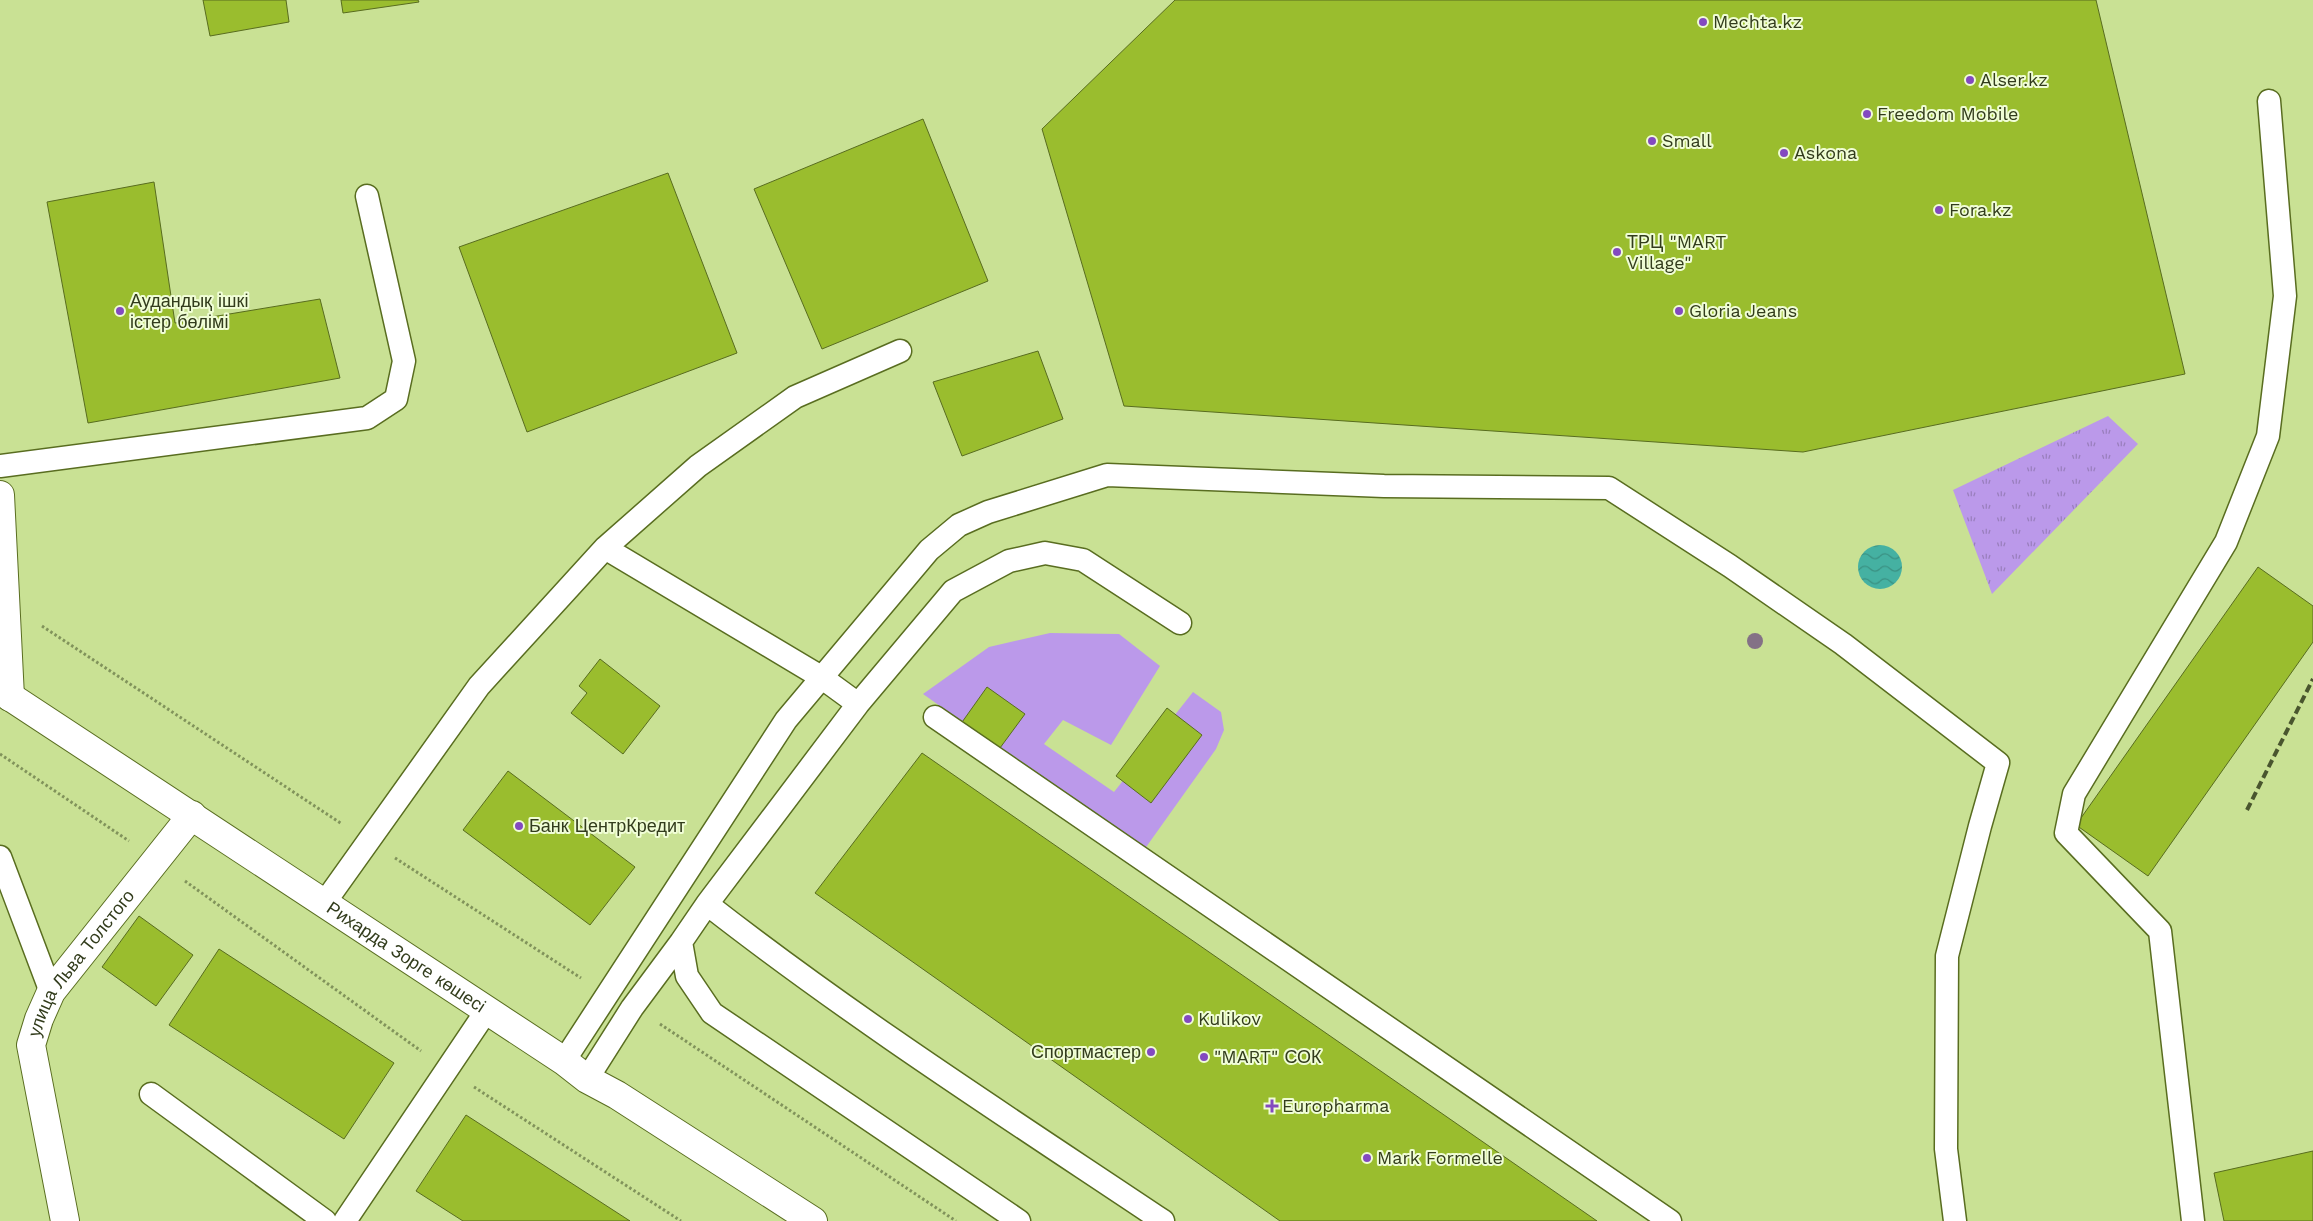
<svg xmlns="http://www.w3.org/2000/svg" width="2313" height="1221" font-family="'Work Sans',sans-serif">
	<defs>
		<pattern id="park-tufts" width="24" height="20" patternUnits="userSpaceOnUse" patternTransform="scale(1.25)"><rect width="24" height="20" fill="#bb99ea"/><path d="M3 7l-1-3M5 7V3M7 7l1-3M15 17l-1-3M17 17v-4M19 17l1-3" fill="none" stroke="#997ebd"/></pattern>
		<pattern id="water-waves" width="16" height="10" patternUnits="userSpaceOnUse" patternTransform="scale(1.25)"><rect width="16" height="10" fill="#45b1a2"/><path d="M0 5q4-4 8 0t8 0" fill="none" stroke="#3a9183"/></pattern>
	</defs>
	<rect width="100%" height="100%" fill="#c9e194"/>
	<!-- grass -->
	<path fill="#bb99ea" d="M 1050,633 L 1119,634 L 1160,666 L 1111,745 L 1063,720 L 1044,744 L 1114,792 L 1193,692 L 1221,712 L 1224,730 L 1216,749 L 1144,850 L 923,694 L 989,647 Z"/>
	<!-- park -->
	<path fill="url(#park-tufts)" d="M 2108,416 L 2138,444 L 1992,594 L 1953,490 Z"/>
	<!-- water -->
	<path fill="url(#water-waves)" d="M1858 567a22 22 0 1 1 44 0a22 22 0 1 1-44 0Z"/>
	<!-- building -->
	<path fill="#9abd2e" stroke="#586c1f" d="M 203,0 L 286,0 L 289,22 L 210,36 Z
		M 341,0 L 418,0 L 419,2 L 343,13 Z
		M 1175,0 L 2096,0 L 2185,374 L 1803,452 L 1124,406 L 1042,129 Z
		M 923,119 L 988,281 L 822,349 L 754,189 Z
		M 668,173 L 737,353 L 527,432 L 459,247 Z
		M 154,182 L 175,323 L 320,299 L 340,378 L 88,423 L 47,202 Z
		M 1038,351 L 1063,419 L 962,456 L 933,382 Z
		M 2258,567 L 2313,606 L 2313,642 L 2148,876 L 2076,825 Z
		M 600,659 L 660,706 L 623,754 L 571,713 L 587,693 L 579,686 Z
		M 987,687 L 1025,714 L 997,752 L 960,725 Z
		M 1167,708 L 1202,735 L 1151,803 L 1116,776 Z
		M 922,753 L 1597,1221 L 1280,1221 L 815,893 Z
		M 508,771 L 635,867 L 590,925 L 463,830 Z
		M 139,916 L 193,955 L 156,1006 L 102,967 Z
		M 219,949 L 394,1063 L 344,1139 L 169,1025 Z
		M 466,1115 L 630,1221 L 463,1221 L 416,1191 Z
		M 2313,1151 L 2313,1221 L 2224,1221 L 2214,1173 Z"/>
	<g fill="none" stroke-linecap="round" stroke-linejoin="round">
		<defs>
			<path id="service" d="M 0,466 L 367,418 L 396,399 L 404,361 L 367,196
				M 605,548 L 821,677 L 858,704
				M 935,717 L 1670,1221
				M 0,857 L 51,992
				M 325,902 L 479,686 L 605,548 L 698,466 L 795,397 L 900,351
				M 707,904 C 853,1018 1009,1118 1163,1221
				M 681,942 L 687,976 L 712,1013 L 1019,1221
				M 564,1061 L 786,720 L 929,550 L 959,525 L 988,512 L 1107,475 L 1384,486 L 1609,488 L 1730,566 L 1843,644 L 1998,763 L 1980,826 L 1947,956 L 1946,1149 L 1955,1221
				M 587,1079 L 632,1008 L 681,942 L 707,904 L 858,704 L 953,591 L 1009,561 L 1045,553 L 1083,560 L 1180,623
				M 151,1094 L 325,1221
				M 345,1221 L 487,1010
				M 2193,1221 L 2160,931 L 2066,833 L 2074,794 L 2226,542 L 2268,436 L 2285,296 L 2269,101"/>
			<g id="minor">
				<path d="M 0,495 L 10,697"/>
				<path id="s1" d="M 65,1221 L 31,1045 L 39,1019 L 51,992 L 192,815"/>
			</g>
			<g id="secondary">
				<path id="s2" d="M 0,690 L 564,1061 L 587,1079 L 617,1095 L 813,1221"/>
			</g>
		</defs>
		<!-- service casing -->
		<use href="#service" stroke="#596d20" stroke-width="25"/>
		<!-- minor casing -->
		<use href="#minor" stroke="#596d20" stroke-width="30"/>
		<!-- secondary casing -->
		<use href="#secondary" stroke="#596d20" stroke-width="30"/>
		<!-- path -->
		<path stroke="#81935b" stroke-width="3" stroke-dasharray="2.5 2.5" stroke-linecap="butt" d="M 42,626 L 342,824
			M 0,754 L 129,841
			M 395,858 L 581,978
			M 185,881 L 421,1051
			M 660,1024 L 956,1221
			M 474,1087 L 681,1221"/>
		<!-- service -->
		<use href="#service" stroke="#fff" stroke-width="22"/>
		<!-- minor -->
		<use href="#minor" stroke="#fff" stroke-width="28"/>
		<!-- secondary -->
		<use href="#secondary" stroke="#fff" stroke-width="28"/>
		<!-- rail -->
		<path stroke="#49552e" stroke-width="4" stroke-dasharray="8 4" stroke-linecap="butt" d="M 2247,810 L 2313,679"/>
	</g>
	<!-- trees -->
	<circle fill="#847186" cx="1755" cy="641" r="8"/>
	<!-- markers -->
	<g fill="#834ac0" stroke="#f0fdd6" stroke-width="2">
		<circle cx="1703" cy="22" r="5"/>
		<circle cx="1970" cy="80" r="5"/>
		<circle cx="1867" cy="114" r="5"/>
		<circle cx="1652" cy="141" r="5"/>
		<circle cx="1784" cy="153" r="5"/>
		<circle cx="1939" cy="210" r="5"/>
		<circle cx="1617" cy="252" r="5"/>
		<circle cx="120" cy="311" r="5"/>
		<circle cx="1679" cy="311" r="5"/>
		<circle cx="519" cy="826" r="5"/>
		<circle cx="1188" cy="1019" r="5"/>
		<circle cx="1151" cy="1052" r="5"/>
		<circle cx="1204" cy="1057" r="5"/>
		<path d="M1269.5 1098.5h5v5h5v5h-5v5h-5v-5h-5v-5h5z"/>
		<circle cx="1367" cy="1158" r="5"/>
	</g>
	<g text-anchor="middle" stroke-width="4" stroke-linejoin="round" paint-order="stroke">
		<!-- poi labels -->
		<g font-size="18" fill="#323c1c" stroke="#f0fdd6" text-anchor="start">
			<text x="1713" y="28">Mechta.kz</text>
			<text x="1980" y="86">Alser.kz</text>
			<text x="1877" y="120">Freedom Mobile</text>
			<text x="1662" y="147">Small</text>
			<text x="1794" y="159">Askona</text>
			<text x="1949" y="216">Fora.kz</text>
			<text x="1627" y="248">ТРЦ "MART<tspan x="1627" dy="21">Village"</tspan></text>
			<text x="130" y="307">Аудандық ішкі<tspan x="130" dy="21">істер бөлімі</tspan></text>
			<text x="1689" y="317">Gloria Jeans</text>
			<text x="529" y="832">Банк ЦентрКредит</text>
			<text x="1198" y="1025">Kulikov</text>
			<text x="1141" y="1058" text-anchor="end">Спортмастер</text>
			<text x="1214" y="1063">"MART" СОК</text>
			<text x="1282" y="1112">Europharma</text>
			<text x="1377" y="1164">Mark Formelle</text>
		</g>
		<!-- street labels -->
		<g font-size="18" fill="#323c1c" stroke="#f0fdd6">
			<text dy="6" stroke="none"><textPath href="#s2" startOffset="486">Рихарда Зорге көшесі</textPath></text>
			<text dy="6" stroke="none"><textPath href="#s1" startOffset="276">улица Льва Толстого</textPath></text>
		</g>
	</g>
</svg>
